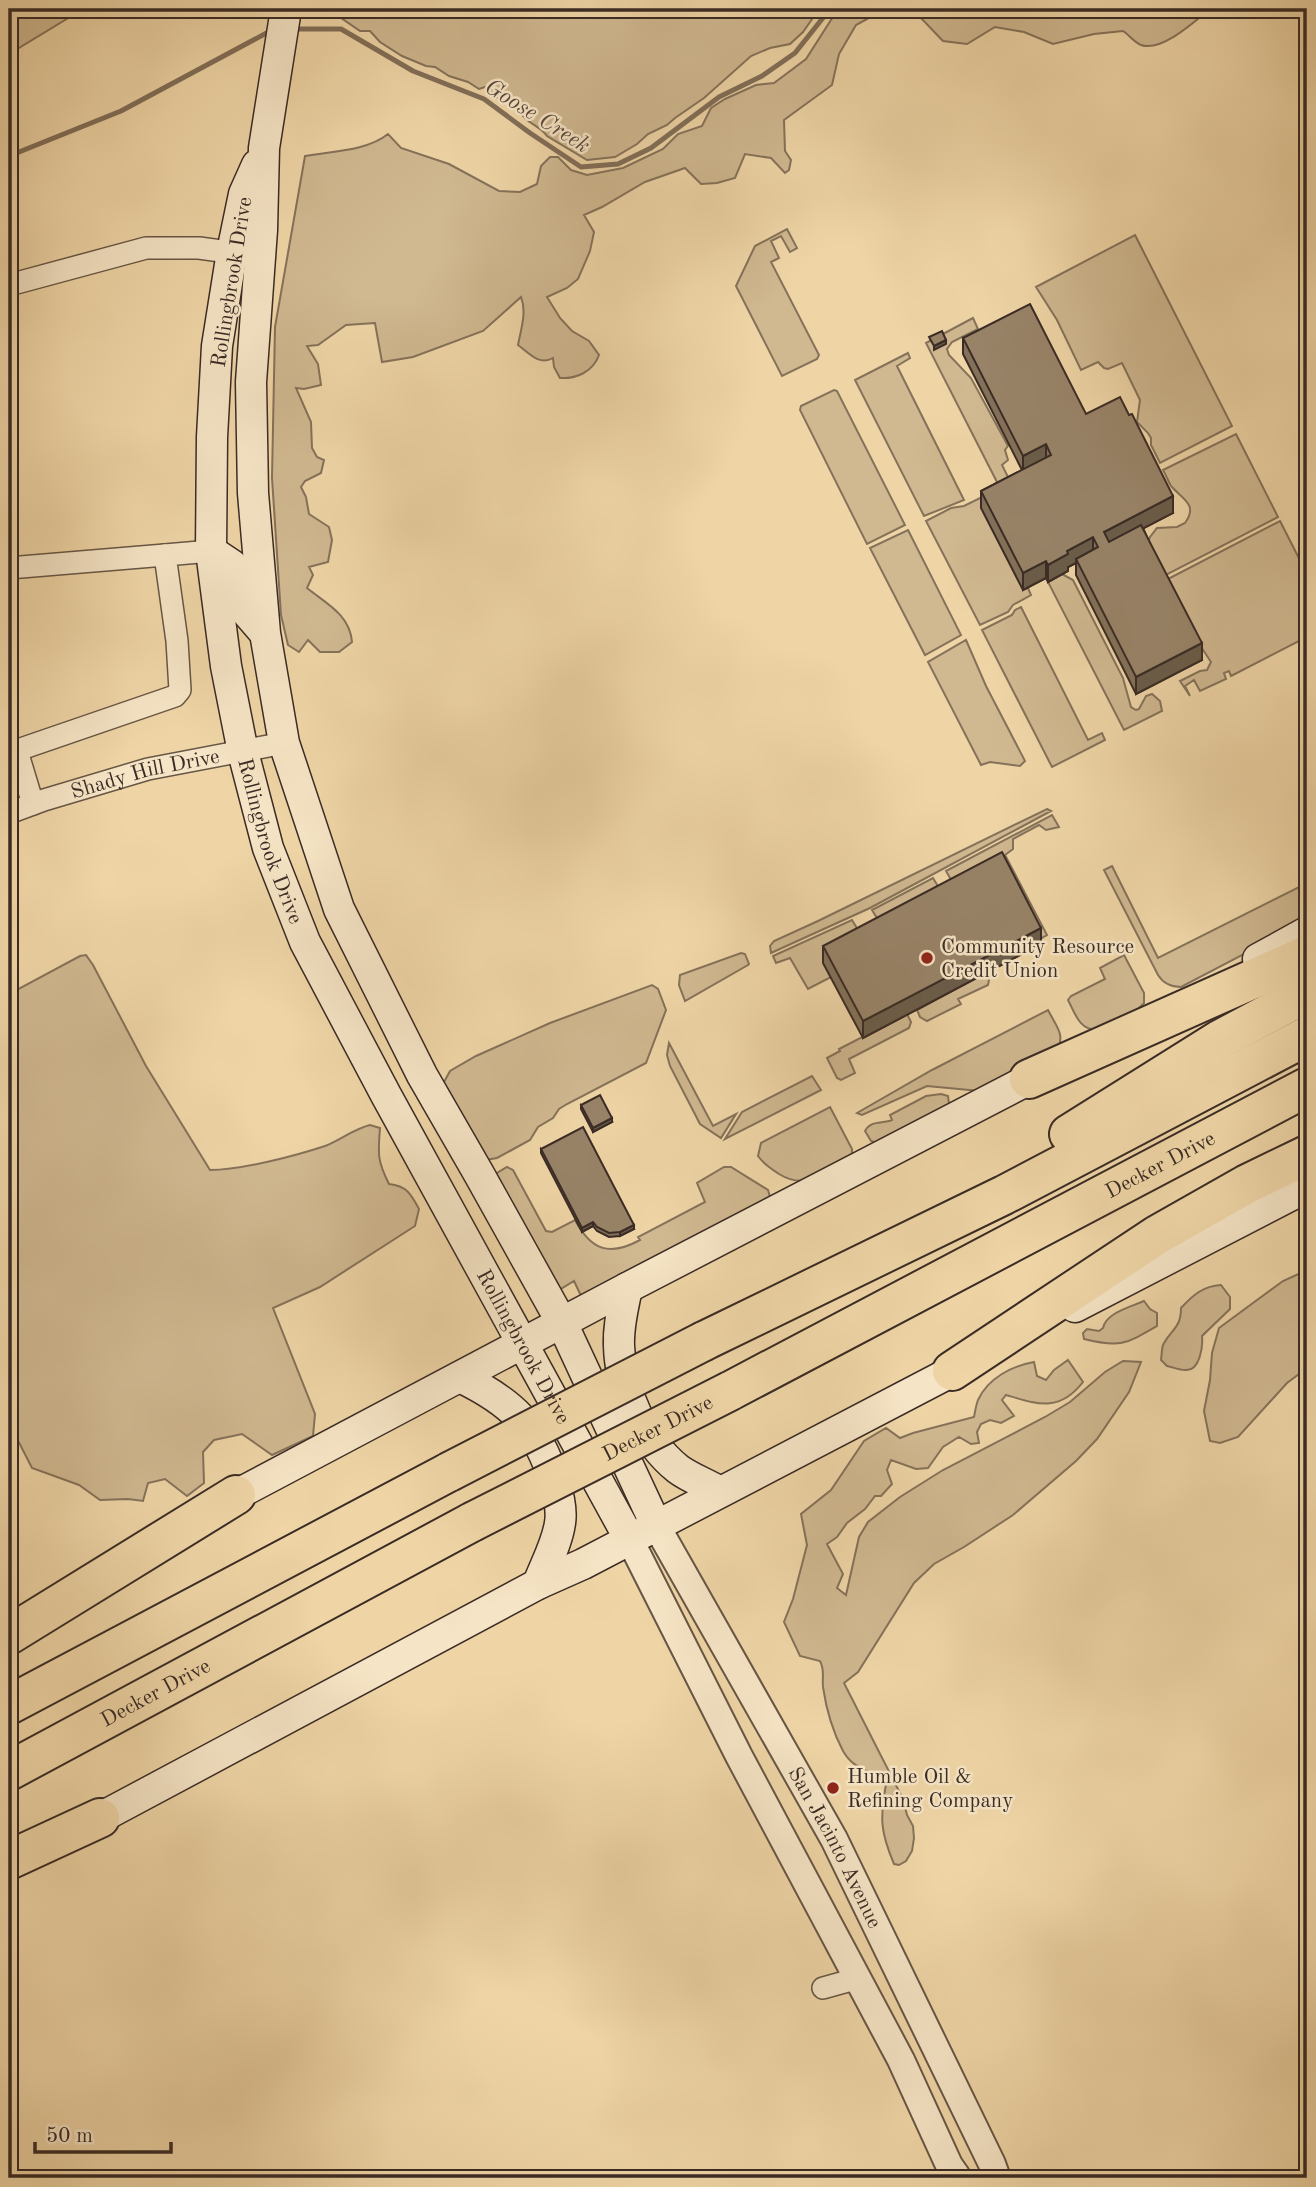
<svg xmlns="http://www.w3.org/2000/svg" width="1316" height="2187" font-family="'Old Standard TT',serif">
	<rect width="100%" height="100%" fill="#efd5a6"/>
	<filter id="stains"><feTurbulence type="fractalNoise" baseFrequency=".00286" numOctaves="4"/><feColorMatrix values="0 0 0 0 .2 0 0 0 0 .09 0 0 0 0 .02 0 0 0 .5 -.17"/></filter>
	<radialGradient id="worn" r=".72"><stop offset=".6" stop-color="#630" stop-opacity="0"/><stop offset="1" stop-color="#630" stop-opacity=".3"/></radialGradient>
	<!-- green -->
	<path fill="#d0b890" stroke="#85725a" stroke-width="2" d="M 9,9 L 83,9 L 9,54 Z
		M 318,9 L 819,9 L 803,32 L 790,44 L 770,48 L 751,56 L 704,98 L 675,118 L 667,125 L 648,134 L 637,144 L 615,157 L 587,160 L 547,136 C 542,128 532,125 525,118 C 511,104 509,101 488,94 L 486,91 L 489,88 L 485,87 L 479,89 L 468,82 L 449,76 L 435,67 L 426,66 L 402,56 L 380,42 L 370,31 L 360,31 L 341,18 L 317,13 Z
		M 838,9 L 885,9 L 856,25 L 839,54 L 832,85 L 784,120 L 785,151 L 791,160 L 789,170 L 785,173 L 771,158 L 745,154 L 735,178 L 717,183 L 701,184 L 685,168 L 645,182 L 602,207 L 584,215 L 594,232 L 590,251 L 578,279 L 567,288 L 547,297 L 560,318 L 572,331 L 589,341 L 599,355 C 593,372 576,379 560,378 L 554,367 L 553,358 C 539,366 529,353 518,345 C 521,329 527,312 521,297 L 483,331 L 413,357 L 382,362 L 375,323 L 346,325 L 318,345 L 307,346 L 318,364 L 321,385 L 304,389 L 296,388 L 311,422 L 312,448 L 317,457 L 324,460 L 321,473 L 305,481 L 301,487 L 306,497 L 309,514 L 329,527 L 332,540 L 328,562 L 309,567 L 313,575 L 307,588 C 327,604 350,615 352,642 L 339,652 L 320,652 L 308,640 L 299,652 L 288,645 L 281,615 L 272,478 L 275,327 L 305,156 C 332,151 367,151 388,134 L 401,148 L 449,164 L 499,191 L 520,192 L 537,184 L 541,166 L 550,157 L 558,157 L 571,170 L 587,175 L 623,168 L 663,149 L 678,134 L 702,126 L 711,108 L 725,99 L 756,85 L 774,83 L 806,59 Z
		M 919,9 L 1204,9 L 1205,13 C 1192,24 1160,52 1141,45 C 1135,43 1128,34 1123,31 L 1094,34 L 1053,44 L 1024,32 L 995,27 L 967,44 L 943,41 L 918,15 Z
		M 787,229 L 797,248 L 790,252 L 781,236 L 771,241 L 779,258 L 771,262 L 819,355 L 817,359 L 782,376 L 736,286 L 755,246 Z
		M 1135,235 L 1232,426 L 1160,463 L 1151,445 L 1151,438 L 1148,433 L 1137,422 L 1140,400 L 1122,363 L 1108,369 L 1104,368 L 1098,362 L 1081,370 L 1057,320 L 1036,287 Z
		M 973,318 L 978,329 L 952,342 L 947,349 L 949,355 L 971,378 L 1008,446 L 1005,450 L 1008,460 L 1002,465 L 1010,481 L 998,484 L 926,343 Z
		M 908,353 L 910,358 L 897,366 L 964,500 L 924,516 L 855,380 Z
		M 834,390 L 837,391 L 905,525 L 867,544 L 800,410 L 801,406 Z
		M 1236,434 L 1278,517 L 1164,576 L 1148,542 L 1150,537 L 1157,528 L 1177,527 L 1185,523 C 1199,504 1181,498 1171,486 C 1168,481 1166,475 1163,470 Z
		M 982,497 L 982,508 L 1023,589 L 1028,588 L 1031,595 L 1013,605 L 1008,612 L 980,625 L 926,521 L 951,508 L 964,506 Z
		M 1280,521 L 1307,574 L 1307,637 L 1231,676 L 1229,671 L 1224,673 L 1226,679 L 1200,691 L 1194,680 L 1185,686 L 1190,696 L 1180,681 L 1200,671 L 1207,670 L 1211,662 L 1192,633 L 1166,580 Z
		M 908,530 L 961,635 L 925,655 L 870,548 Z
		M 1062,574 L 1073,580 L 1123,678 L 1131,707 L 1136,710 L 1139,709 L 1146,696 L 1152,694 L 1160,701 L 1162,711 L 1124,730 L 1048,582 Z
		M 1021,607 L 1088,740 L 1102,733 L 1105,740 L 1052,767 L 982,630 L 1012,615 L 1015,610 Z
		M 966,640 L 986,686 L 1025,761 L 1020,766 L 990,762 L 981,765 L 928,662 Z
		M 1047,809 L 1051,811 L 870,908 L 771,953 L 770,946 L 774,941 L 818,921 Z
		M 1052,815 L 1059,827 L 1046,830 L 1039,825 L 1013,839 L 1013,849 L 1005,855 L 1047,935 L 1038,940 L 958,892 L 946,871 Z
		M 1112,866 L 1158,958 L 1307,883 L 1307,921 L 1181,987 C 1171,987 1163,983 1158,975 L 1104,870 Z
		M 933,878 L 945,898 L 878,920 L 872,910 Z
		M 852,920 L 858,930 L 824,963 L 831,977 L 808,989 L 790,958 L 776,963 L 773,956 Z
		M 741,953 L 745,954 L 749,964 L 748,965 L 685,1001 L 679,985 L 680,975 Z
		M 86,955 L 93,965 L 146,1066 L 210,1170 C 241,1170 295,1156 325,1146 C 340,1140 354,1129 370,1125 L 380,1128 C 378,1154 377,1160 389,1184 C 407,1186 411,1194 419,1209 L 415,1226 L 320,1287 L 273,1308 L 315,1414 L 313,1436 L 272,1455 L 242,1434 L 214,1440 L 203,1452 L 204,1483 L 187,1496 L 165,1479 L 148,1483 L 143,1501 L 128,1499 L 100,1500 L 79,1485 L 32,1468 L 9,1423 L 9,1110 L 14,1105 L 17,1084 L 9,1065 L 9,994 L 80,956 Z
		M 1124,955 L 1144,993 L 1144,1003 L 1138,1009 L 1097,1030 C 1079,1030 1075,1013 1068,1000 L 1071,996 L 1105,979 L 1100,968 Z
		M 985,973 L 989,980 L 988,985 L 958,999 L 961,1004 L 927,1021 L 920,1017 L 917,1010 Z
		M 652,985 L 658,989 L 666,1010 L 646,1063 L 567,1104 L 559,1109 L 553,1118 L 538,1127 L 530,1140 L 497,1158 L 486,1160 L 444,1089 L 444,1082 L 450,1071 L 476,1056 L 550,1023 Z
		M 1048,1010 C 1057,1028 1066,1034 1056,1053 L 980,1091 L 927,1086 L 862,1115 L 857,1113 L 932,1070 Z
		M 907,1014 L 911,1022 L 909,1028 L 849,1059 L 855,1073 L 841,1080 L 837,1078 L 827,1058 L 840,1051 L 839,1049 Z
		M 669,1043 L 713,1126 L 736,1114 L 721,1138 L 700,1124 L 670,1066 L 667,1055 Z
		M 812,1076 L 821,1090 L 725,1139 L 742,1112 Z
		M 941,1094 L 948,1096 L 949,1104 L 946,1109 L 877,1143 L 871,1141 L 865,1131 C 871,1120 882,1124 892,1120 L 890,1115 L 926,1096 Z
		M 830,1107 L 852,1149 L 852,1155 C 827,1170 808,1192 779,1174 C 770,1168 764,1164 758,1156 L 761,1143 Z
		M 507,1167 L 513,1170 L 546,1231 L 552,1232 L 575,1220 C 591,1250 609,1257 640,1240 L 638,1237 L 705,1202 L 697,1183 L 724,1167 L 731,1167 L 768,1190 L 770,1197 L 768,1201 L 583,1300 L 574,1281 L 559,1290 L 495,1177 L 497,1173 Z
		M 1307,1270 L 1307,1368 L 1287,1383 L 1238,1437 L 1220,1443 L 1210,1441 L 1204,1411 L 1210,1380 L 1212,1353 L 1219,1328 L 1283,1281 Z
		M 1221,1285 L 1230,1297 L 1230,1309 L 1202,1336 C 1203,1346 1200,1372 1185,1370 C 1179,1370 1173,1367 1167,1366 L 1161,1360 C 1162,1355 1161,1348 1164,1343 C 1173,1328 1181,1327 1181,1308 C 1193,1295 1203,1286 1221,1285 Z
		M 1144,1301 L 1150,1309 L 1157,1313 L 1157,1326 C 1126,1344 1120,1348 1084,1339 L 1083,1333 L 1087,1329 L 1099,1331 L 1103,1328 C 1106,1313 1130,1307 1144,1301 Z
		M 1068,1360 L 1083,1382 C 1059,1413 1037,1404 1006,1395 L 1002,1400 L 1014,1416 L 1001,1423 L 990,1420 L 981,1424 L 977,1432 L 979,1443 L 971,1444 L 959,1437 L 943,1447 L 928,1468 L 916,1469 L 891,1460 L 887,1470 L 892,1484 L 881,1496 L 875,1496 L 865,1509 L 847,1523 L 837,1537 L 827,1544 L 843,1574 L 837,1588 L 846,1595 L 859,1537 L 868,1522 L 900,1497 L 943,1470 L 1045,1417 L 1070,1402 L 1105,1372 L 1123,1361 L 1141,1362 L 1129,1392 L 1097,1439 L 1076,1461 L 1013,1515 L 964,1547 L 934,1564 L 914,1583 L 858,1672 L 844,1683 L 903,1799 L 907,1815 L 913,1826 L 914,1838 L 912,1851 L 906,1861 L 899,1865 L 894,1864 C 880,1831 880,1818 886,1784 C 872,1769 855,1772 843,1751 C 833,1732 826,1708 823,1687 C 822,1677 825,1670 820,1661 L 800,1656 L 784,1622 L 793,1599 L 807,1545 L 801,1514 L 831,1490 L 864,1441 L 886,1428 L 900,1438 L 913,1433 L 974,1417 C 975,1412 976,1405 978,1400 C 988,1378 1012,1366 1034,1362 L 1037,1376 L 1046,1380 L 1054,1370 Z"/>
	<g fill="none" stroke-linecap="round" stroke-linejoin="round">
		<!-- stream -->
		<path stroke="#816e58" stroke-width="5" d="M 291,29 L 341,29 L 413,71 L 484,99 L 530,133 L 581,167 L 618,164 L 651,148 L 719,97 L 762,76 L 795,53 L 830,9
			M 9,156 L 121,111 L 274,29"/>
		<defs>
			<g id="minor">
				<path d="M 9,285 L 146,248 L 199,248 L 243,254"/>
				<path d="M 9,568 L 165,555"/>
				<path d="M 17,751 L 33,804"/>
				<path d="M 9,753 L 175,696 L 180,690 L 177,641 L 165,555 L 211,551"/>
				<path id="s1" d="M 9,813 L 44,800 L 148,769 L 284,743"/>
				<path d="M 823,1988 L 859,1978"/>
			</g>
			<g id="tertiary">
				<path id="s2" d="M 656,1525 L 834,1839 L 992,2164 L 997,2178"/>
				<path d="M 629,1538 L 739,1756 L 901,2060 L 949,2165 L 958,2178"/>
			</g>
			<g id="secondary">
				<path d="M 286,9 L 264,148 L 262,230 L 251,382 L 253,493 L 265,633 L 284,743 L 339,909 L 422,1075 L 479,1174 L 562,1323 L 656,1525"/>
				<path id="s3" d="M 257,165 L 244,194 L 232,252 L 217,346 L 212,437 L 211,551 L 226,666 L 243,752 L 268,848 L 305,942 L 386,1095 L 629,1538"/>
				<path d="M 211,551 L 232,565 L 243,608 L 262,630"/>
				<path d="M 1258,959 L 1307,932"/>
				<path d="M 627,1288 C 623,1308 618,1326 619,1346 C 620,1389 644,1442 678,1469 C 690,1478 707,1484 720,1492"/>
				<path d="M 1075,1307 L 1307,1187"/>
				<path d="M 460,1377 C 510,1401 538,1426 554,1481 C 558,1493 562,1511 560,1523 C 557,1544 545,1565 538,1584"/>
				<path d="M 217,1505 L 627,1288 L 1047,1070"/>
				<path d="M 83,1827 L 538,1584 L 583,1564 L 972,1361"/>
			</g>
			<g id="motorway">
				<path d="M 1029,1079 L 1307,955"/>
				<path d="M 1069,1134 L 1219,1040 L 1307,993"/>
				<path d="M 704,1341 L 1004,1195 L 1307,1036"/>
				<path d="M 952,1371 L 1157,1235 L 1247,1184 L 1307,1155"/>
				<path id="s4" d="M 730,1391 L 1307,1087"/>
				<path d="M 9,1635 L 236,1495"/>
				<path d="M 9,1705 L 449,1472"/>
				<path id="s5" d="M 9,1771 L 472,1522"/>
				<path d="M 9,1860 L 100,1818"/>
			</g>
		</defs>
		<!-- minor casing -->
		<use href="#minor" stroke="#675645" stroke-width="24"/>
		<!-- tertiary casing -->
		<use href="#tertiary" stroke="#675645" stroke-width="30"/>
		<!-- secondary casing -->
		<use href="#secondary" stroke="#3a2b25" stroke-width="33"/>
		<!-- motorway casing -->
		<use href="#motorway" stroke="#3a2b25" stroke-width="42"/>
		<!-- minor -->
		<use href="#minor" stroke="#f5e4c5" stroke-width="21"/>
		<!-- tertiary -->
		<use href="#tertiary" stroke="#f5e4c5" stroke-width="26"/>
		<!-- secondary -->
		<use href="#secondary" stroke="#f5e4c5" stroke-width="30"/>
		<!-- motorway -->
		<use href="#motorway" stroke="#efd5a6" stroke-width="38"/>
		<defs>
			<g id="motorway-bridge">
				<path d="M 449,1472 L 704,1341"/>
				<path id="s6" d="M 472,1522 L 730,1391"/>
			</g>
		</defs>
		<!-- motorway-bridge casing -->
		<use href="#motorway-bridge" stroke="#3a2b25" stroke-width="42" stroke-linecap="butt"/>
		<!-- motorway-bridge -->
		<use href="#motorway-bridge" stroke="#efd5a6" stroke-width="38"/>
	</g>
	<!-- wall -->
	<path fill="#837159" stroke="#3a2b25" stroke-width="2" d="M 963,338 L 1086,414 L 1173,513 L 1143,528 L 1202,660 L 1136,694 L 1076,575 L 1076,563 L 1068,567 L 1068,571 L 1048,582 L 1046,578 L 1023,590 L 981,508 L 981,491 L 1022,470 L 963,354 Z
		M 1041,944 L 863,1038 L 823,963 L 823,946 Z
		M 581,1105 L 612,1122 L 593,1132 L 581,1109 Z
		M 541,1149 L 634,1229 L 620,1236 L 609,1237 L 597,1231 L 593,1226 L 582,1232 L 541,1153 Z"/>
	<!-- shaded-wall -->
	<path fill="#6a5c49" stroke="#3a2b25" stroke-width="2" d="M 946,340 L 946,344 L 934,350 L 934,346 Z
		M 1046,444 L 1046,461 L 1023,473 L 1023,456 Z
		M 1173,496 L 1173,513 L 1104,549 L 1104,532 Z
		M 1093,537 L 1093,554 L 1076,559 L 1076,563 L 1068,567 L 1068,571 L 1048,582 L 1048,565 L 1067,551 Z
		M 1046,561 L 1046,578 L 1023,590 L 1023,573 Z
		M 1202,643 L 1202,660 L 1136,694 L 1136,677 Z
		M 1041,928 L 1041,944 L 863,1038 L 863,1021 Z
		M 612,1118 L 612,1122 L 593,1132 L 593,1128 Z
		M 593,1222 L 593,1226 L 582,1232 L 582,1228 Z
		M 634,1225 L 634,1229 L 620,1236 L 620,1232 Z"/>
	<!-- building -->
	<path fill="#988368" stroke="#3a2b25" stroke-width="2" d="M 1030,304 L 1086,414 L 1120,397 L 1129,415 L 1132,414 L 1173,496 L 1104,532 L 1109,542 L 1141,525 L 1202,643 L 1136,677 L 1076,559 L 1098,547 L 1093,537 L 1067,551 L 1068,554 L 1048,565 L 1046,561 L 1023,573 L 981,491 L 1051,455 L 1046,444 L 1023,456 L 963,338 Z
		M 942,331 L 946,340 L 934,346 L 929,337 Z
		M 1002,852 L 1041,928 L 863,1021 L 823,946 Z
		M 600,1095 L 612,1118 L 593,1128 L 581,1105 Z
		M 583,1127 L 634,1225 L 620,1232 L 609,1233 L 597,1227 L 593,1222 L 582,1228 L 541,1149 Z"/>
	<!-- markers -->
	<g fill="#8f2418" stroke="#f5e4c5" stroke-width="2.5">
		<circle cx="927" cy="958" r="7"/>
		<circle cx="833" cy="1788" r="7"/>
	</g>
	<g text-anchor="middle" stroke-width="5" stroke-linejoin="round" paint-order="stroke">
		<!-- street labels -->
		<g font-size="21" fill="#3a2b25" stroke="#f5e4c5">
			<text transform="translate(231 282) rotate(-81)" y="7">Rollingbrook Drive</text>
			<text dy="7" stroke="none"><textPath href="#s1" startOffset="142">Shady Hill Drive</textPath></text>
			<text dy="7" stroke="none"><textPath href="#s3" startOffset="688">Rollingbrook Drive</textPath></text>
			<text dy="7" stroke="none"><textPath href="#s4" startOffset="486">Decker Drive</textPath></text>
			<text dy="7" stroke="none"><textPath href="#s3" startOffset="1255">Rollingbrook Drive</textPath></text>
			<text dy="7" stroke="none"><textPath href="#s6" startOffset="208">Decker Drive</textPath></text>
			<text dy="7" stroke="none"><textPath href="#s5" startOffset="166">Decker Drive</textPath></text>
			<text dy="7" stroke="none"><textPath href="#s2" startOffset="369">San Jacinto Avenue</textPath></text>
		</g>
		<!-- poi labels -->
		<g font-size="21" fill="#3a2b25" stroke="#f5e4c5" text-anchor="start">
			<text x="941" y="953">Community Resource<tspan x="941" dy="24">Credit Union</tspan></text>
			<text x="847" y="1783">Humble Oil &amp;<tspan x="847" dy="24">Refining Company</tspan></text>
		</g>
		<!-- water labels -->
		<g font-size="23" font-style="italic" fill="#58473a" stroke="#f5e4c5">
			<text transform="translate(538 115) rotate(32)" y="8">Goose Creek</text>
		</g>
	</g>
	<!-- margin -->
	<rect width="1316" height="2187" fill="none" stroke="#efd5a6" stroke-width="35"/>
	<rect x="10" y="10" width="1295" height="2166" fill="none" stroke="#3a2b25" stroke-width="3.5"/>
	<rect x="18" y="18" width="1281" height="2152" fill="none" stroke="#3a2b25" stroke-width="2"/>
	<!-- scale -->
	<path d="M35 2142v10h136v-10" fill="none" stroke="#3a2b25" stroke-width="3.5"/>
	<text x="46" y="2142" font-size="21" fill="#3a2b25" stroke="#f5e4c5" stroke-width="5" paint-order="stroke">50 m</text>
	<rect width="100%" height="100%" filter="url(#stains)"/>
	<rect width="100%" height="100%" fill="url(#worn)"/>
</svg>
